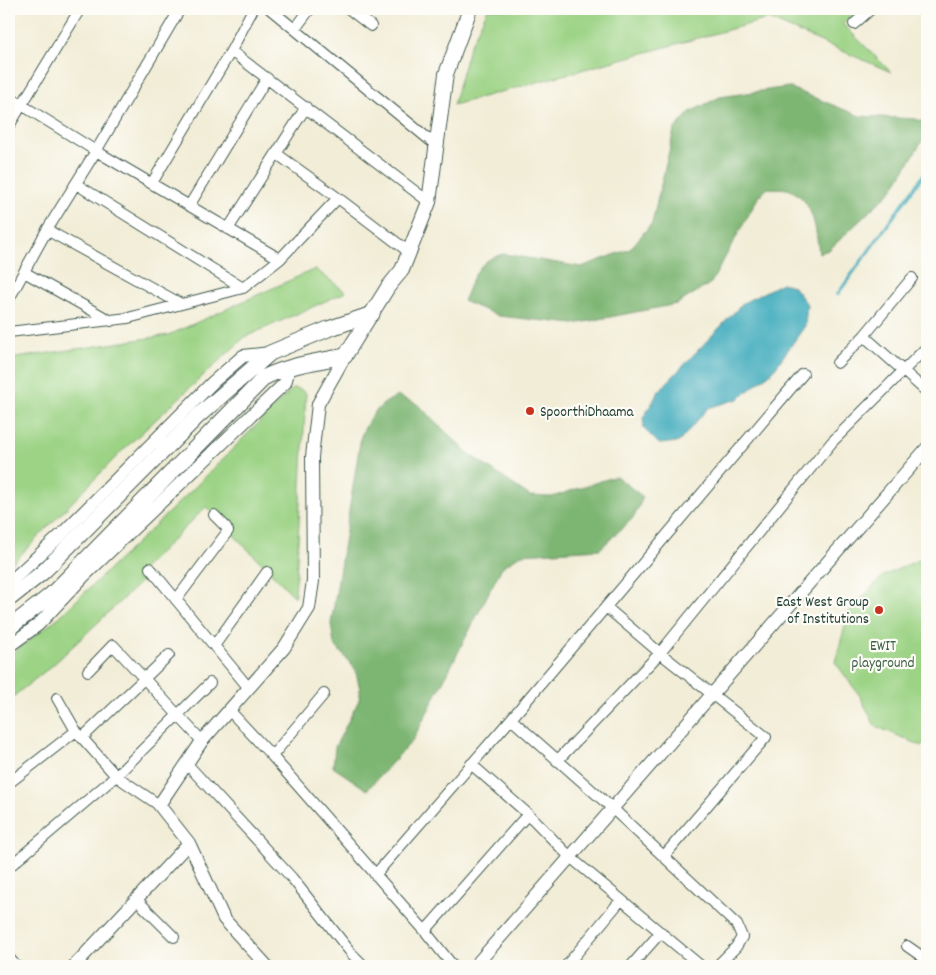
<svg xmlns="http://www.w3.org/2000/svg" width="936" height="975" font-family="Dekko,sans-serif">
	<rect width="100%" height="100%" fill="#fdfcf7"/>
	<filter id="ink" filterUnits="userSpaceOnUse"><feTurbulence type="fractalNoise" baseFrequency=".02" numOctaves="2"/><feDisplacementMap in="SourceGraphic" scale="10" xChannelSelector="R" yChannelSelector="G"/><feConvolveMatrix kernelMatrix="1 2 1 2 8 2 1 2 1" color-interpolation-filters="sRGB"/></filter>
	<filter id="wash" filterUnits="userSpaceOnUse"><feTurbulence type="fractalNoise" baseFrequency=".0096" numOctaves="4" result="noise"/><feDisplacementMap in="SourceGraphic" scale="20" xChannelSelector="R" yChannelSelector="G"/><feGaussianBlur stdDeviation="1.12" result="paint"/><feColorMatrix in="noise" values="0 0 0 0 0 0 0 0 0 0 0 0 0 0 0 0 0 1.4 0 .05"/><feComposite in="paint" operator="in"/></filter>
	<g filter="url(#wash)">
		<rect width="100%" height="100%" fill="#f2edd7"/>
		<!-- green -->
		<path fill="#9cd385" stroke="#5e885c" d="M 488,9 L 859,9 L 843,24 L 891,72 L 768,19 L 453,105 L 469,48 Z
			M 315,269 L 346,292 L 245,337 L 122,451 L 9,567 L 9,359 L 169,335 Z
			M 293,388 L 299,389 L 306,393 L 295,597 L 206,507 L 141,571 L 145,578 L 54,664 L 9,700 L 9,656 L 59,617 L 191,491 Z
			M 927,556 L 927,739 L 922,746 L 875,726 L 860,696 L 835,662 L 849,612 L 883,576 Z"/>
		<!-- forest -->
		<path fill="#7db572" stroke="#4e7953" d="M 788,87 L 860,116 L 916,119 L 926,123 L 927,133 L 893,189 L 829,250 L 819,253 C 816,231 814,202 792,191 C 786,187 775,189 768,188 L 759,196 L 711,283 L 677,304 L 574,324 L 499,316 L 463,301 C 473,279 477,259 504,254 L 581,267 L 630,249 L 652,223 L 674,130 L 690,112 L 720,97 Z
			M 398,396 L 417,404 L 470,455 L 530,496 L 552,497 L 616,476 L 643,497 L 634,517 L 600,549 L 522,554 L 502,567 L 413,740 L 367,790 L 333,767 L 335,747 L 359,700 L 360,689 L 355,669 L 334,644 L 331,624 L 361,436 C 370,416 377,405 398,396 Z"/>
		<!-- water -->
		<path fill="#3daabc" stroke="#2e7478" d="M 782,283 L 793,286 L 807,304 L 805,326 L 773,371 L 738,399 L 708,408 L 679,442 L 659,444 L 644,429 L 643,418 L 659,391 L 743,303 Z"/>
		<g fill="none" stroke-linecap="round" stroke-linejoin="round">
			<!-- stream -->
			<path stroke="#3daabc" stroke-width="3" d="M 837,295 L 927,170"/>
		</g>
	</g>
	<g filter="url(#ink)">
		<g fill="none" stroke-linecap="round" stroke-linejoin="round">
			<defs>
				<path id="minor" d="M 270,9 L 437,146
					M 349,9 L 371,26
					M 854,24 L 871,9
					M 295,29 L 310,9
					M 231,51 L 429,202
					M 9,97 L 96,151 L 280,259
					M 9,126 L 80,9
					M 277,154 L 338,198
					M 152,183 L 231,51 L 253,9
					M 76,184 L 243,288
					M 189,206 L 267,78
					M 228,229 L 306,107
					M 47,230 L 181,304
					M 24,272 L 111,321
					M 9,299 L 47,230 L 96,151 L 180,9
					M 9,332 L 128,318 L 243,288 L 280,259 L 338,198 L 409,252
					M 864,336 L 927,392
					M 837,363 L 864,336 L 912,278
					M 150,568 L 248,687
					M 176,600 L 228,531 L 226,527 L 214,515
					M 606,607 L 660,653 L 766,737 L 664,856
					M 214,646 L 267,572
					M 88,671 L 113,645 L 202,741
					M 57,698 L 76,731
					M 229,710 L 272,756 L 425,931 L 453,966
					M 511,719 L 612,808 L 737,925 L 742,937 L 736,947 L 717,966
					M 82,738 L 169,655
					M 272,756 L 324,694
					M 557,761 L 660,653 L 832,442 L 927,347
					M 187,764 L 292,878 L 352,954 L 364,966
					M 471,764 L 528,814 L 570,857 L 701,966
					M 9,783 L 76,731 L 116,776 L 159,805
					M 9,867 L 116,776 L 210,683
					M 375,875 L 511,719 L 803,374
					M 136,899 L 174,937
					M 425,931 L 528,814
					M 907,946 L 927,960
					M 9,958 L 16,966
					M 566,966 L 621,900
					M 631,966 L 661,932"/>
				<path id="tertiary" d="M 9,583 L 61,535 L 213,382 L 243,356 L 270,353
					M 9,646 L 38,625 L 84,576 L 285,383 L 289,369
					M 74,966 L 189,843
					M 267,966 L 224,919 L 189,843 L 159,805 L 202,741 L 284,648 L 309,608 L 313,581 L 312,457 L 318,404 L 345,356
					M 475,966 L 927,448"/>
				<path id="secondary" d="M 345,356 L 388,287 L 402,270 L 429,202 L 446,74 L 470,9"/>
				<path id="primary" d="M 9,599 L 43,572 L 198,416 L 270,353 L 328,329 L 372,314
					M 9,628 L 51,595 L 265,377 C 290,365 318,361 345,356"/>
			</defs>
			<!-- minor casing -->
			<use href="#minor" stroke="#3f574c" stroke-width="12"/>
			<!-- tertiary casing -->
			<use href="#tertiary" stroke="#3f574c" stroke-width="14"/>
			<!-- secondary casing -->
			<use href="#secondary" stroke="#3f574c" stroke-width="16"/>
			<!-- primary casing -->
			<use href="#primary" stroke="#3f574c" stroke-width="17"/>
			<!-- minor -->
			<use href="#minor" stroke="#fff" stroke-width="10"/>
			<!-- tertiary -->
			<use href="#tertiary" stroke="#fff" stroke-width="12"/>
			<!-- secondary -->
			<use href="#secondary" stroke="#fff" stroke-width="14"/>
			<!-- primary -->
			<use href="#primary" stroke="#fff" stroke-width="15"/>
		</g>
	</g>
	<!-- markers -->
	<g fill="#c8321e" stroke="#fdfcf7" stroke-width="2">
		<circle cx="530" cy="411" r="5"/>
		<circle cx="879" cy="610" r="5"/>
	</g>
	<g text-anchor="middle" stroke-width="4.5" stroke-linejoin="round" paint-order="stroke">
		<!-- poi labels -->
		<g font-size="15" fill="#1f3d34" stroke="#fdfcf7" text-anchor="start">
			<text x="540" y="416">SpoorthiDhaama</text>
			<text x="869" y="606" text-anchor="end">East West Group<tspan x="869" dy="17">of Institutions</tspan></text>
		</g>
		<!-- park labels -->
		<g font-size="15" fill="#3e6248" stroke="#fdfcf7">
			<text x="883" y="650">EWIT<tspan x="883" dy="17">playground</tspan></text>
		</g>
	</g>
	<!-- margin -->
	<rect width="936" height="975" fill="none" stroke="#fdfcf7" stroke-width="30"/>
</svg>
